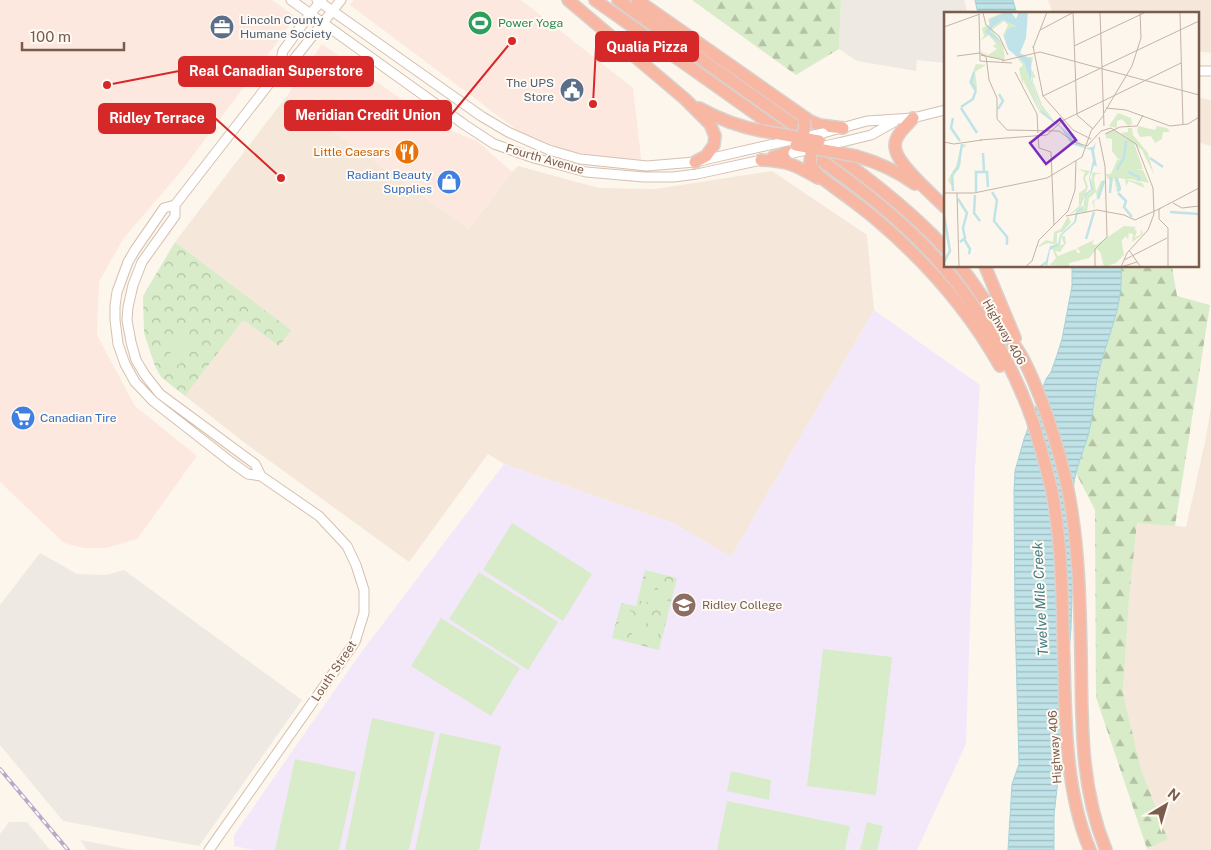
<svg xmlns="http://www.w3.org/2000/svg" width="1211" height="850" font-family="'Public Sans',sans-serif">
	<defs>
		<pattern id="forest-firs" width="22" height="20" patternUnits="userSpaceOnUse" patternTransform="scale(1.25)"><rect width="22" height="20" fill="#d8ecc9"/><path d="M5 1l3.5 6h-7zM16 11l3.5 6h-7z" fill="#b4c2a5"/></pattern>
		<pattern id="park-crowns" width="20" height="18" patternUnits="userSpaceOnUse" patternTransform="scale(1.25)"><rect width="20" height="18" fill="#d8ecc9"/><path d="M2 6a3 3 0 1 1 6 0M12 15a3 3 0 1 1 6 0" fill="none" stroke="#b4c2a5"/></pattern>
		<pattern id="water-rules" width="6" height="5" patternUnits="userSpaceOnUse" patternTransform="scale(1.25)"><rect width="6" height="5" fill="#bfe3e8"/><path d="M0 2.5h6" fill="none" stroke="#a0bbbe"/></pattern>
	</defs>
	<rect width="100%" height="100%" fill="#fdf6ec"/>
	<!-- residential -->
	<path fill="#f5e8da" d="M 1048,0 L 1211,0 L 1211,53 L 1197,51 L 1197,14 L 1053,14 Z
		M 286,97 L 469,229 L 512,172 L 518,166 L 599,188 L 655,189 L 772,171 L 867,235 L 874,310 L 731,557 L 675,524 L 504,464 L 488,454 L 409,562 L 245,443 L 185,396 L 243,320 L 279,346 L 290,330 L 175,242 Z
		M 1197,97 L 1211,100 L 1211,146 L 1197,142 Z
		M 1211,407 L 1211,850 L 1147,850 L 1147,849 L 1167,839 L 1141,769 L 1123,693 L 1129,599 L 1137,522 L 1186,527 L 1205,442 Z"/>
	<!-- commercial -->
	<path fill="#fde8e0" d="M 0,0 L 272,0 L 296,17 L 183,169 L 123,239 L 99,282 L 97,335 L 135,406 L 197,456 L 137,539 L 106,548 L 84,548 L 64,543 L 0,482 Z
		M 354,0 L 521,0 L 633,88 L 642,166 L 601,160 L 564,150 L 517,130 L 350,5 Z
		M 322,44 L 442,127 L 477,141 L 512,172 L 469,229 L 286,97 Z"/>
	<!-- industrial -->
	<path fill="#efe9e4" d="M 841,0 L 964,0 L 968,14 L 945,14 L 945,63 L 917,60 L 916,71 L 857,61 L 839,49 Z
		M 40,553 L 77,574 L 106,575 L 124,570 L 302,700 L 199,846 L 63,821 L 0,745 L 0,605 Z
		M 9,822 L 27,822 L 50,850 L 0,850 L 0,834 Z
		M 80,840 L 133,850 L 87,850 Z"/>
	<!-- education -->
	<path fill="#f3e8fa" d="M 874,310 L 980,385 L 975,468 L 966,744 L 917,850 L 254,850 L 234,846 L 234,835 L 360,654 L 504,464 L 675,524 L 731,557 Z"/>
	<!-- forest -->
	<path fill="url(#forest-firs)" d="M 692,0 L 841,0 L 839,49 L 796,75 Z
		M 1121,266 L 1172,266 L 1177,296 L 1210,305 L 1175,526 L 1137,523 L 1129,599 L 1123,693 L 1141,769 L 1168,839 L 1147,849 L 1096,697 L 1095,510 L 1076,473 L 1089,433 L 1100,368 L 1122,280 Z"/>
	<!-- park -->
	<path fill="url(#park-crowns)" d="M 175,242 L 291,330 L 279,346 L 243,320 L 185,396 L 161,377 L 155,366 L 144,333 L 143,296 Z
		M 645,570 L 677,578 L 659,650 L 612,638 L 621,603 L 636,606 Z"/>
	<!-- pitch -->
	<path fill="#d8ecc9" d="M 183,335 L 195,343 L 179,365 L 167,357 Z
		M 512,523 L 592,574 L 563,621 L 483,570 Z
		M 479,572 L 558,622 L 528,670 L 449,619 Z
		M 646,577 L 657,580 L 651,603 L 640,601 Z
		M 660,581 L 671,583 L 666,607 L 654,604 Z
		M 622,609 L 633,612 L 627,636 L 616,633 Z
		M 637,613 L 648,616 L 642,640 L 631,637 Z
		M 651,617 L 662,620 L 656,643 L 645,641 Z
		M 441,618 L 520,668 L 491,716 L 411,666 Z
		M 823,649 L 892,657 L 876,795 L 807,786 Z
		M 372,718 L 435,732 L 409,850 L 345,850 Z
		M 440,733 L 501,746 L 479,850 L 415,850 Z
		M 295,759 L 356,772 L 339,850 L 275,850 Z
		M 731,771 L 771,780 L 769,800 L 727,791 Z
		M 727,801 L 850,826 L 845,850 L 717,850 Z
		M 867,822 L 883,826 L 877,850 L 860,850 Z"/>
	<!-- water -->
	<path fill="url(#water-rules)" stroke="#a5d3da" d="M 975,0 L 1013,0 L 1017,14 L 978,14 Z
		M 1072,266 L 1121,266 C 1124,304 1109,332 1100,367 C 1094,390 1094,414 1088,436 C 1082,456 1073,474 1073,495 L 1075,496 L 1071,628 L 1059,771 L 1054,815 L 1054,850 L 1008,850 L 1012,784 L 1019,764 L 1015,616 L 1014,492 L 1015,471 L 1024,439 L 1046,379 L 1051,372 L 1057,355 L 1062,339 L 1072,286 Z"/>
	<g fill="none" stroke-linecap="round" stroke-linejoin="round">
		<defs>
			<path id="secondary" d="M 291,0 L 465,125 L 494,144 L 534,158 L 586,172 L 644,177 L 673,177 L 697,174 L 766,159
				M 317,0 L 481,116 L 508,132 L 549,150 L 580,159 L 647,166 L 695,162 L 778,143
				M 279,69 L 291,63 L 341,0
				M 1197,71 L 1211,71
				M 823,133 L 867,121 L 913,118 L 945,110
				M 838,143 L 871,135 L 894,122
				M 175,205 L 175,216 L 142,262 L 133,285 L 128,307 L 127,320 L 131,342 L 136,360 L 145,375 L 160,394 L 255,464 L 261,476
				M 209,850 L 355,642 L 364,613 L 364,590 L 356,565 L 347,546 L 319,516 L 261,476 L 248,474 L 231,462 L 153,401 L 135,382 L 125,364 L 118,344 L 115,320 L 115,306 L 117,292 L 128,262 L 135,250 L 164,208 L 175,205 L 272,80 L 279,69 L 283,51 L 310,14 L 322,0"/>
			<path id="highway" d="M 568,0 L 685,99 L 710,124 L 715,136 L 714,145 L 706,156 L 695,162
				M 595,0 L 787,136
				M 618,0 L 811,137
				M 637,0 L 810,121 L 820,125 L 843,128
				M 699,108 C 719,119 740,127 762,131
				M 913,118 C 908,125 899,131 896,140 C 895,143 895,148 896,151 C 900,167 933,195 945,207
				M 804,148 C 839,173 874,198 905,227 C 962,279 1006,347 1032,419 C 1035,428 1037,437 1040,446 C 1044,461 1049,477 1052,492 C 1061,539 1062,586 1063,632 C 1066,703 1062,784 1090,850
				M 830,151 C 871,180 911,211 945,248
				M 856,156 C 877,162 897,171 915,184
				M 773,157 L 786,153 L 796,145
				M 761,160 C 788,161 795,165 818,178
				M 810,163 L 814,170 L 818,175 C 838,191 859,204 878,221 C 926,262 969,311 1000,366
				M 960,266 C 978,288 992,312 1007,335 C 1012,342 1018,349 1022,357 C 1032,375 1039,394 1046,413 C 1056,442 1065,471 1070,501 C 1079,552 1080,604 1081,656 C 1082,723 1080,787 1106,850
				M 985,266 L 1015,338"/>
		</defs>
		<!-- secondary casing -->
		<use href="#secondary" stroke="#d6c0b0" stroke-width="11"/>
		<!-- highway casing -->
		<use href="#highway" stroke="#dad1cd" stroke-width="14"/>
		<!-- secondary -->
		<use href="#secondary" stroke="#fff" stroke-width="9"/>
		<!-- highway -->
		<use href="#highway" stroke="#f7b7a3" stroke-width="11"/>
		<defs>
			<path id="rail" d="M 0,769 L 68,850"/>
		</defs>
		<!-- rail casing -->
		<use href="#rail" stroke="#b9a8c9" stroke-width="4"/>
		<!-- rail -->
		<use href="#rail" stroke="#fffaf3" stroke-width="2" stroke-dasharray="5.5" stroke-linecap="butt"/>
		<defs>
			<path id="secondary-bridge" d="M 778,143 L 823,133
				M 793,153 L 838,143"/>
			<path id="highway-bridge" d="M 804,121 C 807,130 802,138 796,145 L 856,156
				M 762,131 L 819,141 L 811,153 L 810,163"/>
		</defs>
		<!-- secondary-bridge casing -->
		<use href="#secondary-bridge" stroke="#d6c0b0" stroke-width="11" stroke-linecap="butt"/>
		<!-- highway-bridge casing -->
		<use href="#highway-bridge" stroke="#dad1cd" stroke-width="14" stroke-linecap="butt"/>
		<!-- secondary-bridge -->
		<use href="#secondary-bridge" stroke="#fff" stroke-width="9"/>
		<!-- highway-bridge -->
		<use href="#highway-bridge" stroke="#f7b7a3" stroke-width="11"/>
	</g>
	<!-- icons -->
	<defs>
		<symbol id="stadium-disc" viewBox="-11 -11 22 22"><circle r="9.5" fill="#2e9e5b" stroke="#fffaf3"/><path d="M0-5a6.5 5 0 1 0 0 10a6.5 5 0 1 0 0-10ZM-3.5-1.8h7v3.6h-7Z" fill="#fff"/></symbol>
		<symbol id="office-disc" viewBox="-11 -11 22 22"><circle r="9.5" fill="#5c6f8a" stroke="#fffaf3"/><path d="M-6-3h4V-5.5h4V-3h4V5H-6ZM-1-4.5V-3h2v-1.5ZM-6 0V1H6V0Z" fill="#fff"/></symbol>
		<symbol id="civic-disc" viewBox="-11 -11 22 22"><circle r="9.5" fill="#5c6f8a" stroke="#fffaf3"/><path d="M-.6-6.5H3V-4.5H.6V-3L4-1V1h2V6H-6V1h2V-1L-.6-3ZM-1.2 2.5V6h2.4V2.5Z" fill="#fff"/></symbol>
		<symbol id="restaurant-disc" viewBox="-11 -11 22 22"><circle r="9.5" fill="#e8710a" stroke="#fffaf3"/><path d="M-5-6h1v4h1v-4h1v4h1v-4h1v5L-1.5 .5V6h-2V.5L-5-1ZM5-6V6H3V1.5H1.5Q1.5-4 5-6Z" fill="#fff"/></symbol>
		<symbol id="shop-disc" viewBox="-11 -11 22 22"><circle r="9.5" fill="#3f7fe0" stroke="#fffaf3"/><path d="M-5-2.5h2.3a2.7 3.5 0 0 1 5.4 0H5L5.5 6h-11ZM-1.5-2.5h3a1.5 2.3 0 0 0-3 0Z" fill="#fff"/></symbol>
		<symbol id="supermarket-disc" viewBox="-11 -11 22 22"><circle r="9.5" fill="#3f7fe0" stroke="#fffaf3"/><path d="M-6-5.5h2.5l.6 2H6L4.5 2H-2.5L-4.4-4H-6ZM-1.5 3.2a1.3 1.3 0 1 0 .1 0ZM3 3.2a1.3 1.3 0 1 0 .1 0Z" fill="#fff"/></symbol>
		<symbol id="school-disc" viewBox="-11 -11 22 22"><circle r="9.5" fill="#8d6e63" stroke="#fffaf3"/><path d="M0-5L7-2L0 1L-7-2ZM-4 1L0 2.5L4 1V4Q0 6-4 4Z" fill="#fff"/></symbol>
	</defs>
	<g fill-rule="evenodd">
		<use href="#stadium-disc" x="466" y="9" width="28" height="28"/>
		<use href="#office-disc" x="208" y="13" width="28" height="28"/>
		<use href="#civic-disc" x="558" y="76" width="28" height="28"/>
		<use href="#restaurant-disc" x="393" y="138" width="28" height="28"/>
		<use href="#shop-disc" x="435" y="168" width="28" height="28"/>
		<use href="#supermarket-disc" x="9" y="404" width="28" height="28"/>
		<use href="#school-disc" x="670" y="591" width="28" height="28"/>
	</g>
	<g text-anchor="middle" stroke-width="4" stroke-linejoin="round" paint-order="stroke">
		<!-- service labels -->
		<g font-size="12" fill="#4e5e75" stroke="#fffaf3" text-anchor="start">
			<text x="240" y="24">Lincoln County<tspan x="240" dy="14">Humane Society</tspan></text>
			<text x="554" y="87" text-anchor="end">The UPS<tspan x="554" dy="14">Store</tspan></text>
		</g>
		<!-- leisure labels -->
		<g font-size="12" fill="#27864d" stroke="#fffaf3" text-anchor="start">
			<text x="498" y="27">Power Yoga</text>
		</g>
		<!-- food labels -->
		<g font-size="12" fill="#c56008" stroke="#fffaf3" text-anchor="end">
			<text x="390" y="156">Little Caesars</text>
		</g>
		<!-- street labels -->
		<g font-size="12" fill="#7a5c4d" stroke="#fffaf3">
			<text transform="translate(545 159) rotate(16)" y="4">Fourth Avenue</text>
			<text transform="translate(1004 332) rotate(60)" y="4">Highway 406</text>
			<text transform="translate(334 671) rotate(-56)" y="4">Louth Street</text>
			<text transform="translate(1055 747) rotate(-94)" y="4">Highway 406</text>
		</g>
		<!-- shop labels -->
		<g font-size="12" fill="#366cbe" stroke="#fffaf3" text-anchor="end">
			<text x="432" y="179">Radiant Beauty<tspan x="432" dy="14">Supplies</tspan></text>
			<text x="40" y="422" text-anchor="start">Canadian Tire</text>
		</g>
		<!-- education labels -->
		<g font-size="12" fill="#785e54" stroke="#fffaf3" text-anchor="start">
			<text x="702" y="609">Ridley College</text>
		</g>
		<!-- water labels -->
		<g font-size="14" font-style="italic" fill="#437c86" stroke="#fffaf3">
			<text transform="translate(1040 599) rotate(-93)" y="5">Twelve Mile Creek</text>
		</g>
	</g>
	<!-- overview -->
	<g transform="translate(944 12)">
		<rect width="255" height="255" fill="#fdf6ec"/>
		<path d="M 194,114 L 211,118 L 213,114 L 223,116 L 226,120 L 219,120 L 218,127 L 211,131 L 207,124 L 196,125 L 193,119 ZM 169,118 L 190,131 L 199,157 L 191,157 L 184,145 L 174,147 L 168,139 L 168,127 L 162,126 L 162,121 Z" fill="#d8ecc9"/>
		<path d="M 60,0 L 62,0 L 54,6 L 45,8 L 47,10 L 45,15 L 60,8 L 72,14 L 61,20 L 63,31 L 59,23 L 64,13 L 60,9 L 48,18 L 59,32 L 61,47 L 46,46 L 36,38 L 44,43 L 53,37 L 49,34 L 52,32 L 45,23 L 36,29 L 40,24 L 38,16 L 46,12 L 44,7 ZM 84,45 L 89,45 L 87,56 L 92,66 L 89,65 L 89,69 L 98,93 L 110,109 L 98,99 L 88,70 ZM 73,46 L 80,51 L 97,103 L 79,68 L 79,74 L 75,57 L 79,53 ZM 32,52 L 42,53 L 31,60 L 33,75 L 30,79 L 25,70 ZM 18,132 L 23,133 L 17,137 L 17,151 L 7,169 L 10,172 L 10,176 L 9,176 L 4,168 L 12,154 ZM 184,145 L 189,150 L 189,167 L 181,167 L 198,171 L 201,176 L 185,169 L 182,174 L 181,167 L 174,166 L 177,179 L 173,180 L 170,165 L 166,181 L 167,170 L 161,162 L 167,162 L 173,148 ZM 133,157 L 146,159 L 141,166 L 144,175 L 136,197 L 125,203 L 135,194 L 135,181 L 142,176 L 139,166 L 141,160 ZM 148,160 L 159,162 L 152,162 L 150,166 L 152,180 L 157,169 L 161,168 L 158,178 L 154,187 L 150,189 L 151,198 L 148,189 L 153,187 L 152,180 L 145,186 L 143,200 L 133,201 L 140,196 L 142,184 L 147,180 ZM 124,204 L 127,210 L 119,220 L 113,221 L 113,233 L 104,231 L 92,236 L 102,228 L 109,230 L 110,220 L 117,217 ZM 180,214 L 194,215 L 190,216 L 193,220 L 190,226 L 197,222 L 197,216 L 199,222 L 188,230 L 189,222 L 185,221 L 184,228 L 182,224 L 178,228 L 178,240 L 171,229 L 157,237 L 157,241 L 153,237 L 145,246 L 125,251 L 125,255 L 106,253 L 112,246 L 108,236 L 120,232 L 117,224 L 121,224 L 122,231 L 116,240 L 111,239 L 114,244 L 132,237 L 133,241 L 137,241 L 133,236 L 150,228 L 148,232 L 152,233 Z" fill="#d8ecc9"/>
		<path d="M 174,101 L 187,106 L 188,112 L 184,114 L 178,107 L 173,109 L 173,116 L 165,114 ZM 184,116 L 188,116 L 189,123 L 204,141 L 210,163 L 198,138 L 177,121 L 184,120 ZM 182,145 L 187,147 L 191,157 L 199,158 L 205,171 L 166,163 L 176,147 ZM 177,226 L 180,243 L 172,251 L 160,255 L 155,235 Z" fill="#d8ecc9"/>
		<path d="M 62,0 L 67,0 L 72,7 L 75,0 L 84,0 L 82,26 L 76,41 L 87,47 L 87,68 L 97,98 L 142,136 L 149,135 L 152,130 L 150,139 L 153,155 L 150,153 L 146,165 L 149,177 L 142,184 L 141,192 L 138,198 L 134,200 L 132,210 L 117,224 L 116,233 L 106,238 L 103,255 L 101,252 L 98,255 L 94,255 L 102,249 L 106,234 L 114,232 L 116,223 L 130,210 L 132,200 L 140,193 L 141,182 L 147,177 L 145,166 L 149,148 L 147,138 L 127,132 L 117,116 L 97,101 L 80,51 L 64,37 L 60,25 L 63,17 L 72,14 L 59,8 L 49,14 L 46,20 L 52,24 L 57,31 L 41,20 L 46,14 L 45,8 Z" fill="#bfe3e8"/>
		<path fill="none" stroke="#bfe3e8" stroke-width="2.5" d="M 30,60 L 27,70 L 32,78M 17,95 L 29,87 L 32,78M 17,96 L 33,121M 54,97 L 59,89 L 55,82M 9,106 L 7,116 L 16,129M 39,141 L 40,160M 206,146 L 219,155M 173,158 L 180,145 L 182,129M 184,160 L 195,165 L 194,169M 9,161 L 14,156 L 18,132M 8,162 L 9,179M 172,165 L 176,176 L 174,179M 32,180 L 32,160 L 43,160 L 44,175M 48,180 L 53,188 L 50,209 L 63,225 L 63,233M 166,181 L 167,165M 174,181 L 182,189 L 180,195 L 188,205M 31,183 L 30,201 L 36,209M 14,187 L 23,201 L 19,216 L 21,226 L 16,230M 154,187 L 160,169M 226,200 L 255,202M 0,203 L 6,239 L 0,250M 20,227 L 26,237 L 25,242M 142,227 L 150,200"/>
		<path fill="none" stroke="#c5b3a7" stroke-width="1" d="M 129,0 L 133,103 L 149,117M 156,0 L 160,114M 236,0 L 239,113M 39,1 L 42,13 L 55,24 L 64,43M 35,2 L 36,49 L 68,51M 0,15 L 36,2M 96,18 L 130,0M 89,34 L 99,84 L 129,118 L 147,127M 130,34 L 202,0M 89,36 L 103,0M 13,44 L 36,41 L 42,44 L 45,68 L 53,86 L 53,107 L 63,118 L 115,119 L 130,130 L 143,134 L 157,119 L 167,116 L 192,132 L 209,176 L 210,202 L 204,218 L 183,241 L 177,255M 41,44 L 37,43 L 60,48M 58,49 L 96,40 L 255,83M 158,55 L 255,9M 71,60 L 93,102 L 94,121M 99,84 L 157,56M 162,96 L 182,98 L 226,114 L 244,112 L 255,105M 160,101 L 188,54 L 197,26 L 196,0M 161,122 L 176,115 L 193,114 L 199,103M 94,123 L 95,136 L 107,140 L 110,213M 36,128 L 103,123 L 118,109 L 237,51M 0,130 L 10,132 L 38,128M 0,181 L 30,181 L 103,166 L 138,145 L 147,119 L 160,103M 13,181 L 15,255M 229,191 L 238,196 L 255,194M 215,197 L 255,176M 215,197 L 215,207 L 224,216 L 224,255M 122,204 L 153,198 L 180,203 L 191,208 L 217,196M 185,238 L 196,254M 180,248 L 223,226M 81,255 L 88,249 L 95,228 L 124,199 L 131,178 L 132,149M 151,255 L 151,237 L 163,225 L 161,154 L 155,125M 177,255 L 193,250"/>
		<path fill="#7b2cbf" fill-opacity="0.15" stroke="#7b2cbf" stroke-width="2.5" d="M 116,107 L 132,128 L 102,152 L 86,131 Z"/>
		<rect width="255" height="255" fill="none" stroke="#7a5c4d" stroke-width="2.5"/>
	</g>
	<!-- callouts -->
	<path fill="none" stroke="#d62828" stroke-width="2" d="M593 104L596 47M107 85L179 71M512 41L451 115M281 178L215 118"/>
	<g fill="#d62828" stroke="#fffaf3" stroke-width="2">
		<circle cx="593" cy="104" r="5"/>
		<circle cx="107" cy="85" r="5"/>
		<circle cx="512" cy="41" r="5"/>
		<circle cx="281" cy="178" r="5"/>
	</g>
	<g fill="#d62828" stroke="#d62828" stroke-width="2">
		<rect x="596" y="32" width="102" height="29" rx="5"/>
		<rect x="179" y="57" width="194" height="29" rx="5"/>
		<rect x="285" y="101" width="166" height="29" rx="5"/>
		<rect x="99" y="104" width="116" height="29" rx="5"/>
	</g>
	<g font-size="14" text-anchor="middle" font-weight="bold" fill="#fff">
		<text x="647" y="52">Qualia Pizza</text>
		<text x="276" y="76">Real Canadian Superstore</text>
		<text x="368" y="120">Meridian Credit Union</text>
		<text x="157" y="123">Ridley Terrace</text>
	</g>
	<!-- north arrow -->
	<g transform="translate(1166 805) rotate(38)" stroke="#fffaf3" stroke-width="4" paint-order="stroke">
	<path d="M0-4L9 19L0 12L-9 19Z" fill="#7a5c4d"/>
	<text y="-8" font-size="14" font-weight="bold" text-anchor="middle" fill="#7a5c4d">N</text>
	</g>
	<!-- scale -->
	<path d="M22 42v8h102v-8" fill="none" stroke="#7a5c4d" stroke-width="2.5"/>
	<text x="30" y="42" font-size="15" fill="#7a5c4d" stroke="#fffaf3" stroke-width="4" paint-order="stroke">100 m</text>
</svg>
